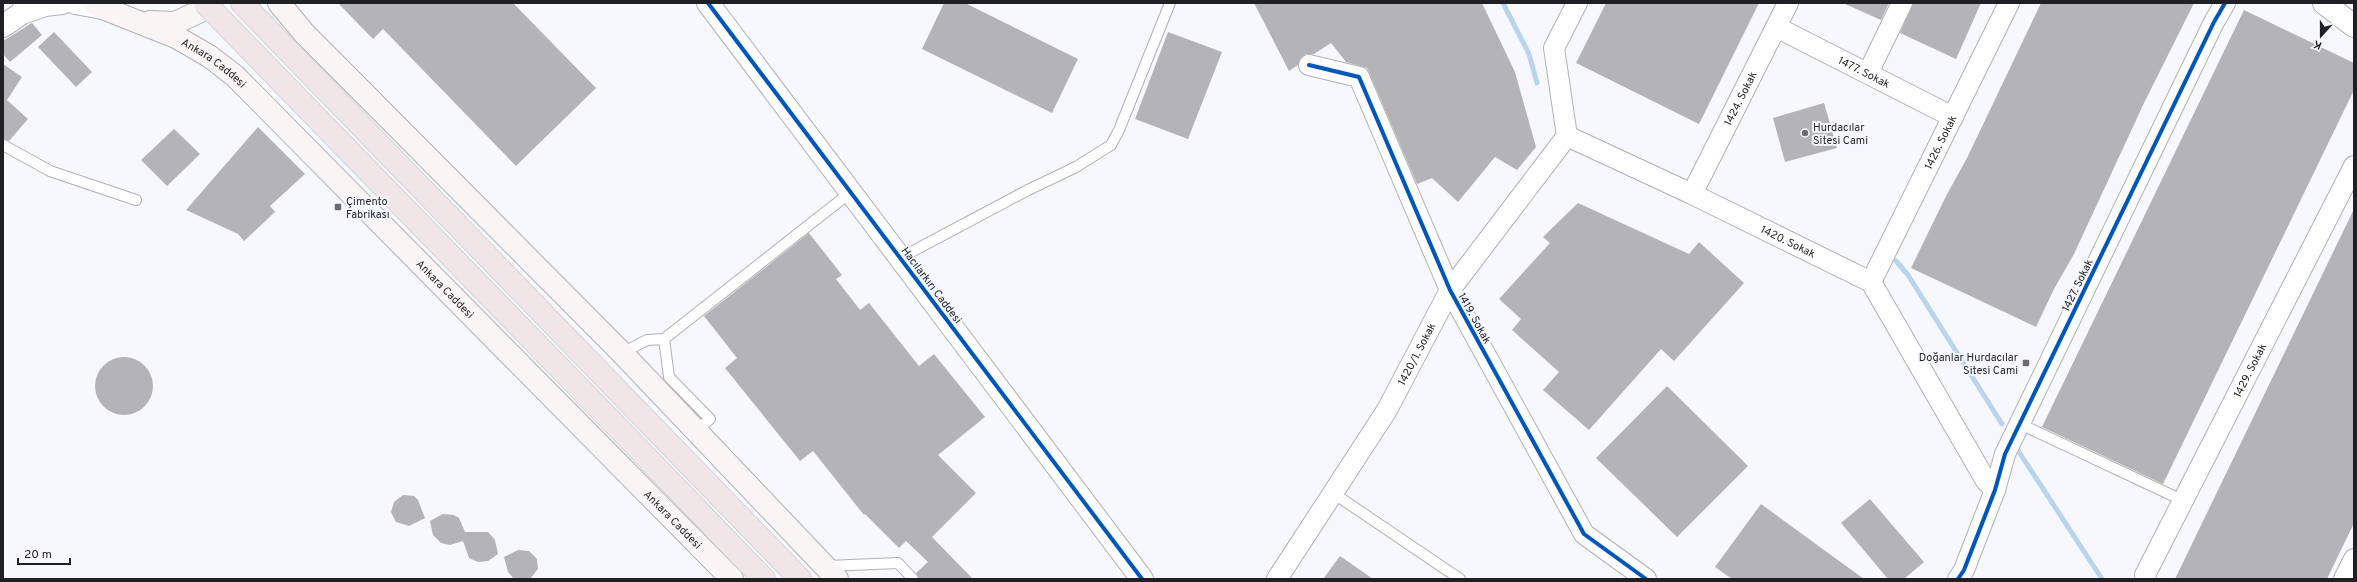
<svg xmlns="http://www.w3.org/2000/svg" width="2357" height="582" font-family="Overpass,sans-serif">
	<rect width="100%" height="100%" fill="#f7f8fd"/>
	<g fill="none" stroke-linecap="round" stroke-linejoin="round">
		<!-- stream -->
		<path stroke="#bad4ec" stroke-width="5" d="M 1503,3 L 1529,54 L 1537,83
			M 1896,261 L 1908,275 L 2002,424
			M 2019,452 L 2102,579"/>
	</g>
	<!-- building -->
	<path fill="#b4b3b7" d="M 338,3 L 513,3 L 596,88 L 516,166 L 383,29 L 373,39 Z
		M 944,3 L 965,3 L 1078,59 L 1052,113 L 922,49 Z
		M 1254,3 L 1482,3 L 1515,72 L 1536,147 L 1517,170 L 1495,157 L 1458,202 L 1432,178 L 1417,184 L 1367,68 L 1346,62 L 1331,43 L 1314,54 L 1306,54 L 1301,57 L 1298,65 L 1289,71 Z
		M 1606,3 L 1759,3 L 1699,124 L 1576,63 Z
		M 1843,3 L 1889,3 L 1881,20 Z
		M 1913,3 L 1981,3 L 1956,59 L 1900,33 Z
		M 2041,3 L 2194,3 L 2144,103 L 2074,254 L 2054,289 L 2036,327 L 1911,268 L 1946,196 L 1967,158 Z
		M 2244,10 L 2354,63 L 2354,90 L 2163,484 L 2042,427 Z
		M 32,23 L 42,35 L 10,62 L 3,54 L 3,41 Z
		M 54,32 L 92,72 L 76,87 L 38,47 Z
		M 1168,32 L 1222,52 L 1188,139 L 1135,119 Z
		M 3,64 L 22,77 L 7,100 L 28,119 L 9,141 L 3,139 Z
		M 1824,103 L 1837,148 L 1785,162 L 1773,118 Z
		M 258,127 L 305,174 L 270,206 L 275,212 L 244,241 L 238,234 L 186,210 Z
		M 174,129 L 200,154 L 167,186 L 141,160 Z
		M 1578,203 L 1689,254 L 1699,242 L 1744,283 L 1674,361 L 1661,349 L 1589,430 L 1543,390 L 1559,372 L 1512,330 L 1521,319 L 1499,299 L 1550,243 L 1543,237 Z
		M 2354,209 L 2354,523 L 2327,579 L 2175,579 Z
		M 809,233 L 842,275 L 836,279 L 860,310 L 869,303 L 919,366 L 934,354 L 985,417 L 938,455 L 976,493 L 932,537 L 973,579 L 919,579 L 916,573 L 928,562 L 906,541 L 899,548 L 865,514 L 864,515 L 813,451 L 800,461 L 725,368 L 737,358 L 704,316 Z
		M95 386a29 29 0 1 1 58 0a29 29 0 1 1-58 0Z
		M 1667,386 L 1748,466 L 1677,537 L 1596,458 Z
		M 403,495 L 414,496 L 418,500 L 425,518 L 409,526 L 396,522 L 391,512 L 394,502 Z
		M 1870,499 L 1924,562 L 1904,579 L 1888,579 L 1841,523 Z
		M 1761,504 L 1864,579 L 1732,579 L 1715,567 Z
		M 443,514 L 454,515 L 459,518 L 465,532 L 488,532 L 495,540 L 498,554 L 488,561 L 478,562 L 469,558 L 463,541 L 450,545 L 441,543 L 433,535 L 430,521 Z
		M 518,550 L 529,551 L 537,559 L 538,569 L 530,579 L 514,579 L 508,572 L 504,557 Z
		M 1340,556 L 1373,579 L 1323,579 Z"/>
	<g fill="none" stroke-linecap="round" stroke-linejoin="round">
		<defs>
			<path id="service" d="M 3,145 L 50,171 L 136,200
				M 900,258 L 1028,190 L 1076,167 L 1111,145 L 1119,130 L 1170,3
				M 664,339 L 669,377 L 710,419 L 695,432
				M 622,353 L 647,340 L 664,339 L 851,192
				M 2020,424 L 2182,500
				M 1333,493 L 1460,579
				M 827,566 L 898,563 L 913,579"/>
			<g id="minor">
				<path id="s1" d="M 1776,27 L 1953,117"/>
				<path d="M 1309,65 L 1359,77 L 1450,290 L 1584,534 L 1646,579"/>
				<path d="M 1868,73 L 1902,3"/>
				<path id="s2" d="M 1567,136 L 1692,194 L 1871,282 L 1986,481 L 1995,490"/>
				<path d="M 1567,136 L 1554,48 L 1577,3"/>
				<path id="s3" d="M 1692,194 L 1788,3"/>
				<path id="s4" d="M 1871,282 L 2009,3"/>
				<path id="s5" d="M 1277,579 L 1387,410 L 1450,290 L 1567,136"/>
				<path d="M 1958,579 L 1964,570 L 1995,490 L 2005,454 L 2214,22 L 2225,3"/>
				<path id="s6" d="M 2146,579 L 2145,575 L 2354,166"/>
				<path d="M 2344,579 L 2354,559"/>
			</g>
			<path id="tertiary" d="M 26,3 L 22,13 L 45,5 L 62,3
				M 75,3 L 103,8
				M 708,3 L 1142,579
				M 2324,3 L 2354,26
				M 3,26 L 22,13"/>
			<g id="secondary">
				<path id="s7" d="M 95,3 L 103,8 L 176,37 L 209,56 L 235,76 L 732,579"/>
				<path d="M 279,3 L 304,33 L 622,353 L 837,579"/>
				<path d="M 150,22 L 175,23 L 205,9 L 211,3"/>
			</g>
			<path id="trunk" d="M 242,3 L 800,579
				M 656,467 L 764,579"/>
		</defs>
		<!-- service casing -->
		<use href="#service" stroke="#b0b1b4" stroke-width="12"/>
		<!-- minor casing -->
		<use href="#minor" stroke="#b0b1b4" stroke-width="22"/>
		<!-- tertiary casing -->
		<use href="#tertiary" stroke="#b0b1b4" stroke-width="24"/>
		<!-- secondary casing -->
		<use href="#secondary" stroke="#b0b1b4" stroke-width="24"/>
		<!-- trunk casing -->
		<use href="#trunk" stroke="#d3d4d7" stroke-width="24"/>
		<!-- service -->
		<use href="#service" stroke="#fefeff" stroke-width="10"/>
		<!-- minor -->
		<use href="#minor" stroke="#fefeff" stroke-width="20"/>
		<!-- tertiary -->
		<use href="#tertiary" stroke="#fefeff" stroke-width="22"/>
		<!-- secondary -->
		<use href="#secondary" stroke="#f9f5f5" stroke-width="22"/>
		<!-- trunk -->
		<use href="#trunk" stroke="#f0e6e7" stroke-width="22"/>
		<defs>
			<path id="trunk-bridge" d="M 205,3 L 656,467"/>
		</defs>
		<!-- trunk-bridge casing -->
		<use href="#trunk-bridge" stroke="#d3d4d7" stroke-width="24" stroke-linecap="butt"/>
		<!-- trunk-bridge -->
		<use href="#trunk-bridge" stroke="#f0e6e7" stroke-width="22"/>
		<defs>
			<path id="cycleway" d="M 708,3 L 1142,579
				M 1309,65 L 1359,77 L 1450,290 L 1584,534 L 1646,579
				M 1958,579 L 1964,570 L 1995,490 L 2005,454 L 2214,22 L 2225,3"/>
		</defs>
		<!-- cycleway casing -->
		<use href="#cycleway" stroke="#f5f7ff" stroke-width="6"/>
		<!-- cycleway -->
		<use href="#cycleway" stroke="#0057b8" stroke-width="4"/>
	</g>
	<!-- markers -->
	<g fill="#6b6c6f" stroke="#f5f7ff" stroke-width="1.5">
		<circle cx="1805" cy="133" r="4"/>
		<rect x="334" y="203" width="8" height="8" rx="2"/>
		<rect x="2022" y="359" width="8" height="8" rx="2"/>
	</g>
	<g text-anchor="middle" stroke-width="4" stroke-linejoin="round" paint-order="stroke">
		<!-- street labels -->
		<g font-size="11" fill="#1f2023" stroke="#f5f7ff">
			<text dy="4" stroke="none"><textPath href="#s7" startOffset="134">Ankara Caddesi</textPath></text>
			<text dy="4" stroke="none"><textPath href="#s1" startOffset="99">1477. Sokak</textPath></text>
			<text dy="4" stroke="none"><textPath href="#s3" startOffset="107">1424. Sokak</textPath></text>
			<text dy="4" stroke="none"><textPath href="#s4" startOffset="156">1426. Sokak</textPath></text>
			<text dy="4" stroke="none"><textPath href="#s2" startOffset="245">1420. Sokak</textPath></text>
			<text transform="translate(932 285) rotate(53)" y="4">Hacılarkırı Caddesi</text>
			<text transform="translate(2077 285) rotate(-64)" y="4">1427. Sokak</text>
			<text dy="4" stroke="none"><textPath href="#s7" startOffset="458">Ankara Caddesi</textPath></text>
			<text transform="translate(1475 318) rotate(61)" y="4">1419. Sokak</text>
			<text dy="4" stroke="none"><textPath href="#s5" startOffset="265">1420/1. Sokak</textPath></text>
			<text dy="4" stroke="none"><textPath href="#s6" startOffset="234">1429. Sokak</textPath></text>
			<text dy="4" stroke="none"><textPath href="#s7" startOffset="782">Ankara Caddesi</textPath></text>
		</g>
		<!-- poi labels -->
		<g font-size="11" fill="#1f2023" stroke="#f5f7ff" text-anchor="start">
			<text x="1813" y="131">Hurdacılar<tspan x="1813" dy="13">Sitesi Cami</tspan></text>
			<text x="346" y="205">Çimento<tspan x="346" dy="13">Fabrikası</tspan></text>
			<text x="2018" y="361" text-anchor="end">Doğanlar Hurdacılar<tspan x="2018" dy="13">Sitesi Cami</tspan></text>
		</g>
	</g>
	<!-- border -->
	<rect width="2357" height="582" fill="none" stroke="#1f2023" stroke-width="8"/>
	<!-- north arrow -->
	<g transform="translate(2321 36) rotate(201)" stroke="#f5f7ff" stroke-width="3" paint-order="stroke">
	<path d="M0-3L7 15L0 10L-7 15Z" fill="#1f2023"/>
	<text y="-6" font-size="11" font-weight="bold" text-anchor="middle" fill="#1f2023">K</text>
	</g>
	<!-- scale -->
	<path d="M18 558v6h52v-6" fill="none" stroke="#1f2023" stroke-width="2"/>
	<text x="24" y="558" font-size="12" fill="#1f2023" stroke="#f5f7ff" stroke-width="3" paint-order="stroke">20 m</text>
</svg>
